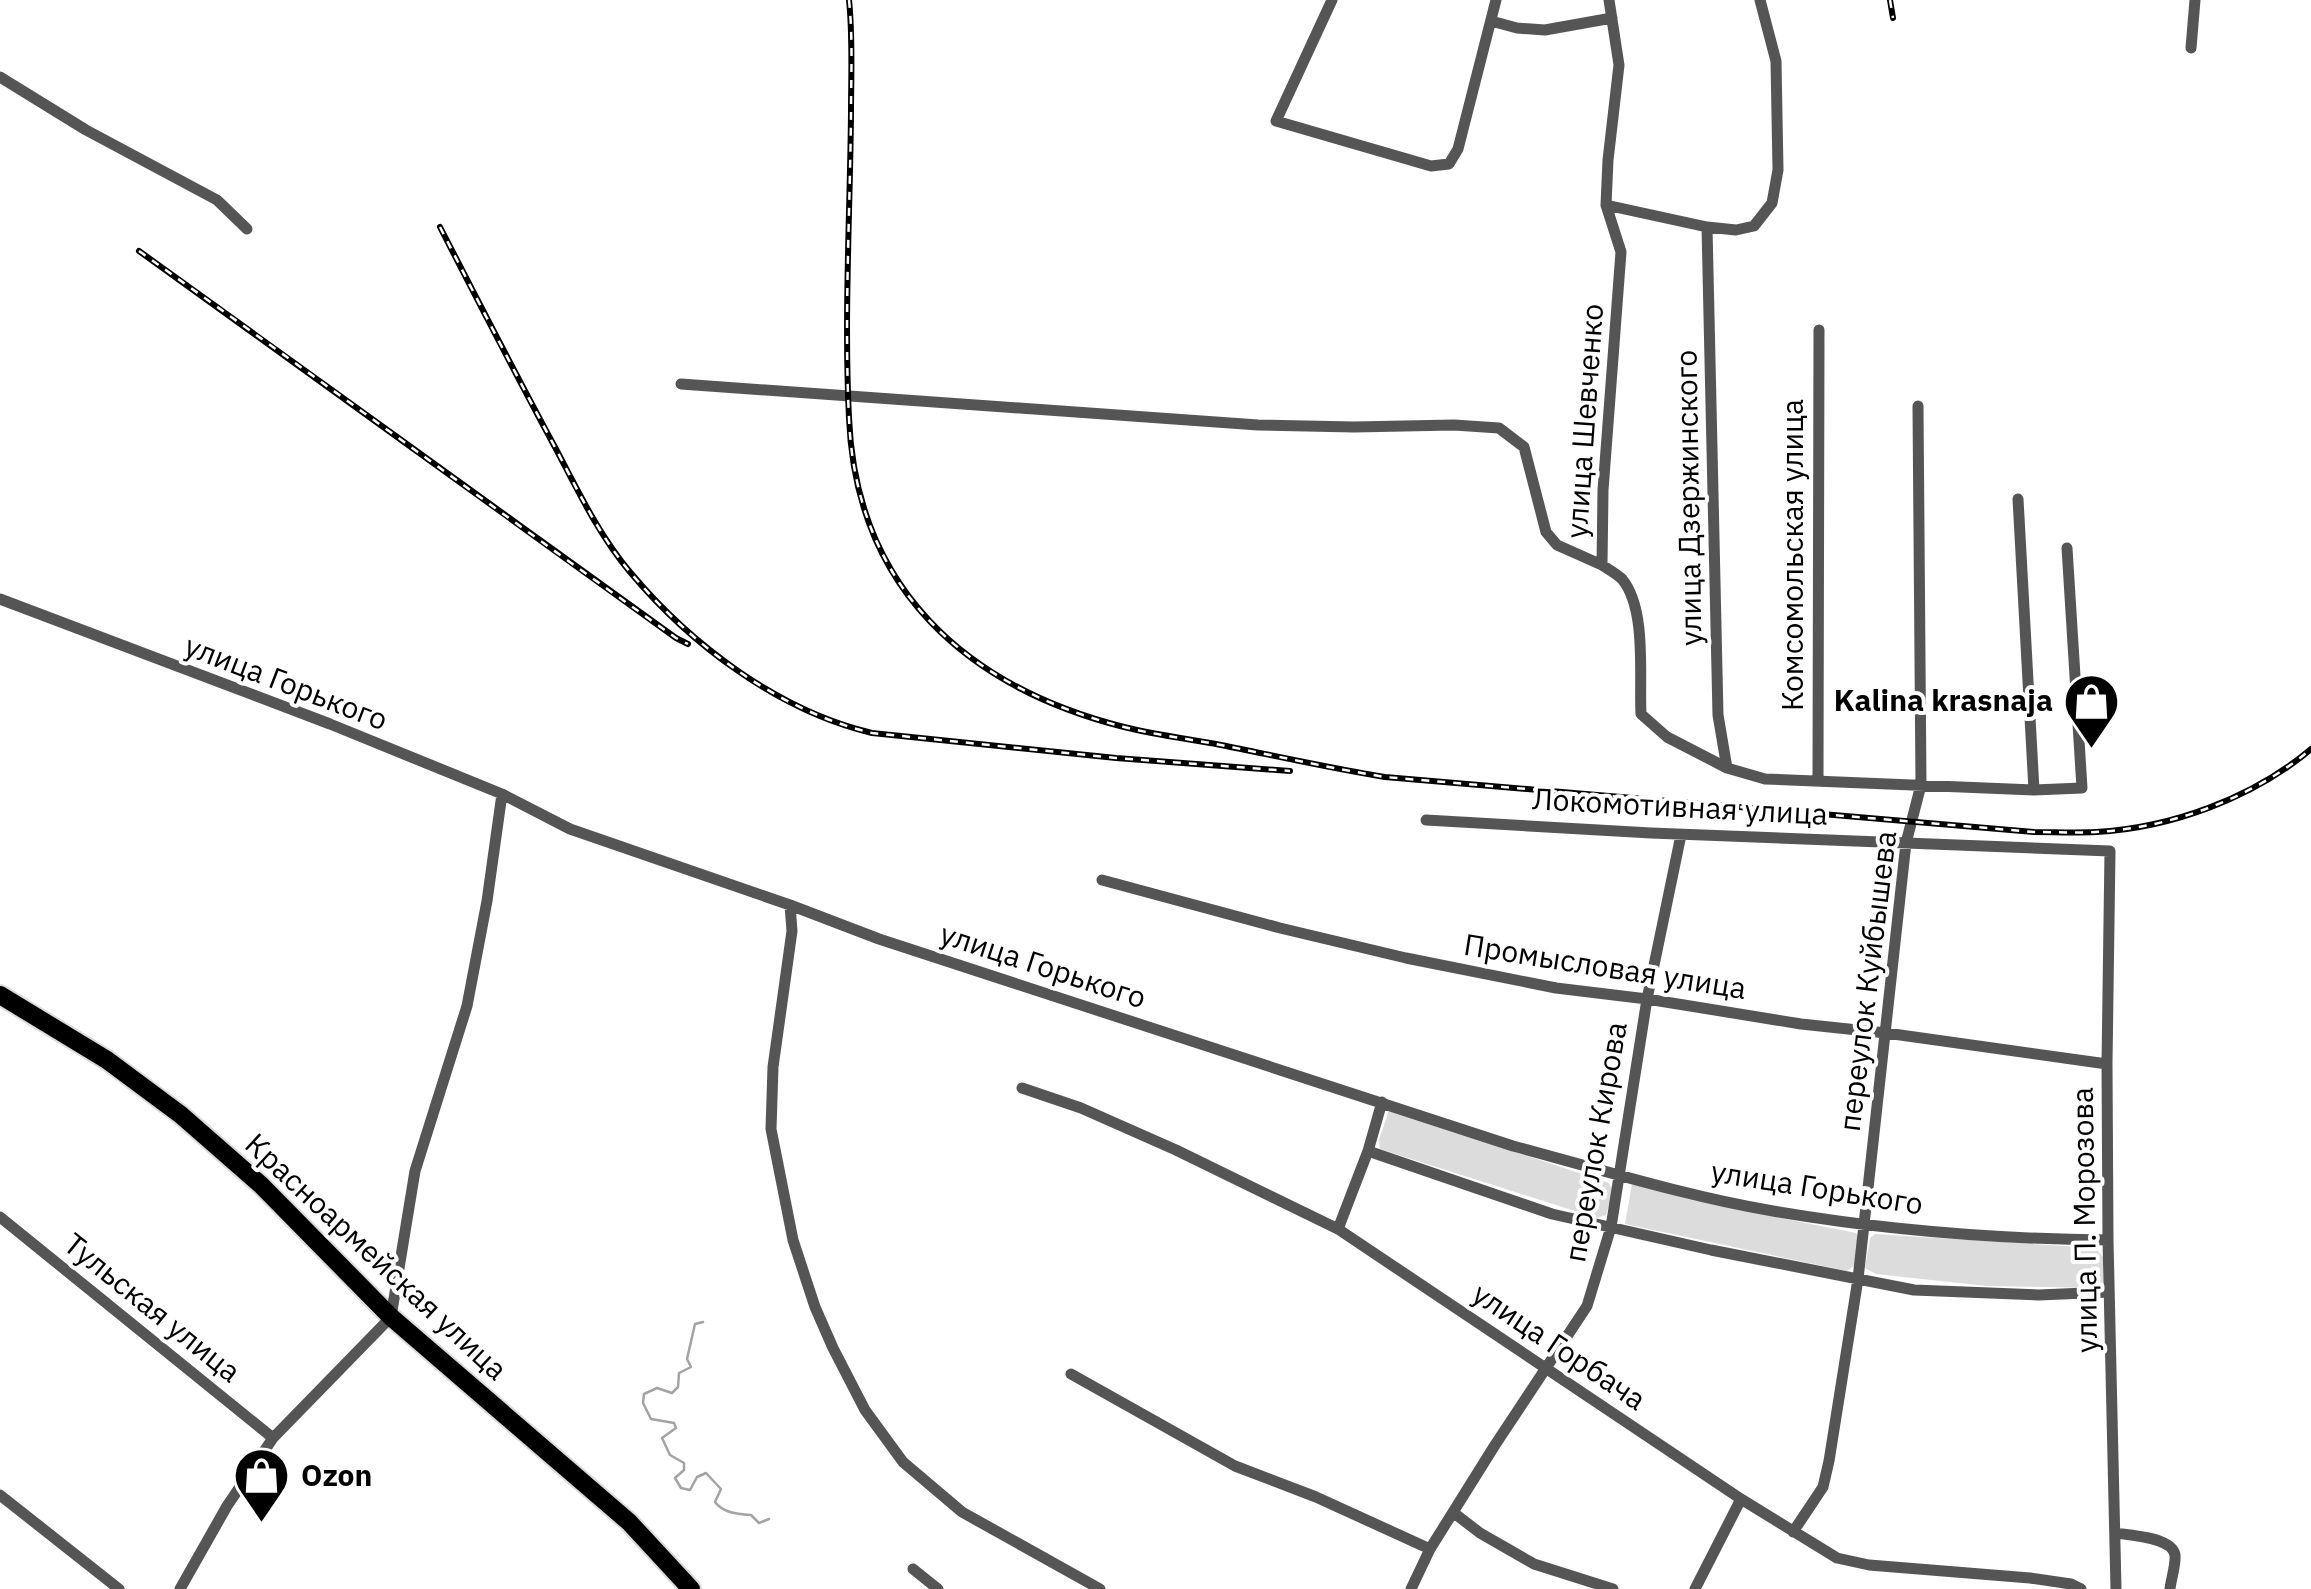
<svg xmlns="http://www.w3.org/2000/svg" width="2311" height="1589" font-family="'IBM Plex Sans',sans-serif">
	<rect width="100%" height="100%" fill="#fff"/>
	<!-- green -->
	<path fill="#dcdcdc" d="M 1389,1110 L 1609,1183 L 1613,1192 L 1606,1215 L 1597,1218 L 1380,1149 L 1379,1140 Z
		M 1632,1184 L 1696,1201 L 1856,1233 L 1858,1238 L 1855,1265 L 1847,1271 L 1625,1224 Z
		M 1875,1234 L 2095,1248 L 2103,1257 L 2103,1283 L 2099,1288 L 1986,1286 L 1876,1274 L 1865,1268 L 1870,1238 Z"/>
	<g fill="none" stroke-linecap="round" stroke-linejoin="round">
		<!-- stream -->
		<path stroke="#a3a3a3" stroke-width="2.5" d="M 703,1322 L 695,1324 L 687,1359 L 691,1367 L 679,1373 L 678,1387 L 672,1393 L 657,1388 L 644,1394 L 643,1403 L 651,1419 L 674,1423 L 676,1428 L 662,1438 L 670,1455 L 684,1463 L 684,1470 L 675,1478 L 681,1488 L 690,1490 L 697,1477 L 706,1473 L 721,1489 L 715,1502 C 723,1513 738,1514 751,1515 L 759,1523 L 769,1519"/>
		<defs>
			<path id="primary" d="M 0,995 L 107,1060 L 181,1115 L 261,1185 L 391,1317 L 629,1522 L 691,1589"/>
		</defs>
		<!-- primary casing -->
		<use href="#primary" stroke="#dbdbdb" stroke-width="22"/>
		<!-- street -->
		<path stroke="#555" stroke-width="11" d="M 1332,0 L 1276,121 L 1431,166 L 1449,164 L 1458,149 L 1496,0
			M 1609,0 L 1619,65 L 1608,160 L 1606,205 L 1707,227 L 1736,230 L 1754,226 L 1772,203 L 1778,170 L 1776,61 L 1760,0
			M 1491,21 L 1517,28 L 1545,30 L 1612,18
			M 2191,48 L 2195,0
			M 0,77 L 86,130 L 217,200 L 247,229
			M 1606,205 L 1621,252 L 1603,490 L 1602,565 C 1608,569 1617,574 1622,579 C 1647,609 1639,676 1641,714 L 1667,737 L 1727,768 L 1765,779 L 2034,790 L 2082,788 L 2067,548
			M 1707,227 L 1718,715 L 1727,768
			M 681,384 L 1258,425 L 1354,427 L 1454,425 L 1499,428 L 1524,447 L 1546,532 L 1557,545 L 1602,565
			M 2018,499 L 2034,790
			M 0,599 L 330,724 L 502,794 L 570,829 L 790,905 L 879,939 L 1513,1146 C 1599,1169 1685,1196 1773,1211 C 1884,1230 1996,1239 2108,1240
			M 1818,780 L 1819,330
			M 1426,820 L 1651,833 L 2110,851 L 2107,1064 L 2108,1240 L 2116,1589
			M 1102,880 L 1280,928 L 1406,958 L 1556,988 L 1647,999 L 1801,1024 L 1886,1033 L 2107,1064
			M 790,905 L 792,931 L 773,1067 L 771,1129 L 793,1240 L 815,1307 L 833,1348 L 865,1410 L 903,1462 L 962,1512 L 1100,1589
			M 1022,1088 L 1081,1108 L 1176,1150 L 1338,1229 L 1741,1499 L 1837,1558 L 1869,1565 L 2030,1578 L 2071,1584 L 2081,1589
			M 1368,1151 L 1552,1214 L 1711,1250 L 1914,1290 L 2039,1295 L 2109,1292
			M 0,1217 L 273,1438
			M 1338,1229 L 1368,1151 L 1382,1102
			M 1071,1374 L 1235,1466 L 1316,1497 L 1430,1549
			M 0,1495 L 119,1589
			M 1454,1513 L 1480,1533 L 1534,1564 L 1613,1589
			M 1793,1532 L 1823,1487 L 1829,1461 L 1858,1279 L 1906,843 L 1921,785 L 1918,406
			M 2115,1533 C 2129,1535 2172,1537 2175,1555 C 2176,1565 2171,1579 2170,1589
			M 913,1569 L 938,1589
			M 180,1589 L 227,1506 L 273,1438 L 391,1317 L 415,1171 L 467,1006 L 487,901 L 502,794
			M 1411,1589 L 1430,1549 L 1495,1445 L 1587,1306 L 1611,1227 L 1647,999 L 1681,835
			M 1695,1589 L 1741,1499"/>
		<!-- primary -->
		<use href="#primary" stroke="#000" stroke-width="18"/>
		<defs>
			<path id="rail" d="M 849,0 C 853,37 851,76 851,114 C 850,214 844,318 849,418 C 856,588 966,687 1124,727 C 1156,735 1189,739 1221,745 C 1276,756 1330,768 1385,777 L 2034,832 C 2054,832 2075,833 2096,832 C 2171,828 2253,798 2311,749
				M 1890,0 L 1893,18
				M 440,227 C 478,301 516,375 556,449 C 578,491 599,535 630,572 C 691,645 779,711 872,733 L 1116,758 L 1290,771
				M 139,251 C 319,379 496,510 676,638 L 688,644"/>
		</defs>
		<!-- rail casing -->
		<use href="#rail" stroke="#000" stroke-width="6"/>
		<!-- rail -->
		<use href="#rail" stroke="#fff" stroke-width="2.5" stroke-dasharray="8" stroke-linecap="butt"/>
	</g>
	<!-- icons -->
	<defs>
		<symbol id="shop-pin" viewBox="-11 -11 22 30"><path d="M0 17L-7.5 6A9.5 9.5 0 1 1 7.5 6Z" fill="#000" stroke="#fff"/><path d="M-5-2.5h2.3a2.7 3.5 0 0 1 5.4 0H5L5.5 6h-11ZM-1.5-2.5h3a1.5 2.3 0 0 0-3 0Z" fill="#fff"/></symbol>
	</defs>
	<g fill-rule="evenodd">
		<use href="#shop-pin" x="2060" y="670" width="63" height="86"/>
		<use href="#shop-pin" x="230" y="1444" width="63" height="86"/>
	</g>
	<g text-anchor="middle" stroke-width="8" stroke-linejoin="round" paint-order="stroke">
		<!-- street labels -->
		<g font-size="30" fill="#000" stroke="#fff">
			<text transform="translate(1585 421) rotate(-86)" y="10">улица Шевченко</text>
			<text transform="translate(1689 498) rotate(-91)" y="10">улица Дзержинского</text>
			<text transform="translate(1793 555) rotate(-90)" y="10">Комсомольская улица</text>
			<text transform="translate(286 683) rotate(21)" y="10">улица Горького</text>
			<text transform="translate(1680 807) rotate(3)" y="10">Локомотивная улица</text>
			<text transform="translate(1043 966) rotate(18)" y="10">улица Горького</text>
			<text transform="translate(1605 967) rotate(9)" y="10">Промысловая улица</text>
			<text transform="translate(1868 981) rotate(-83)" y="10">переулок Куйбышева</text>
			<text transform="translate(1596 1142) rotate(-80)" y="10">переулок Кирова</text>
			<text transform="translate(1817 1188) rotate(9)" y="10">улица Горького</text>
			<text transform="translate(2085 1220) rotate(-91)" y="10">улица П. Морозова</text>
			<text transform="translate(376 1257) rotate(43)" y="10">Красноармейская улица</text>
			<text transform="translate(152 1308) rotate(39)" y="10">Тульская улица</text>
			<text transform="translate(1559 1347) rotate(34)" y="10">улица Горбача</text>
		</g>
		<!-- poi labels -->
		<g font-size="30" font-weight="bold" fill="#000" stroke="#fff" text-anchor="end">
			<text x="2053" y="711">Kalina krasnaja</text>
			<text x="301" y="1486" text-anchor="start">Ozon</text>
		</g>
	</g>
</svg>
